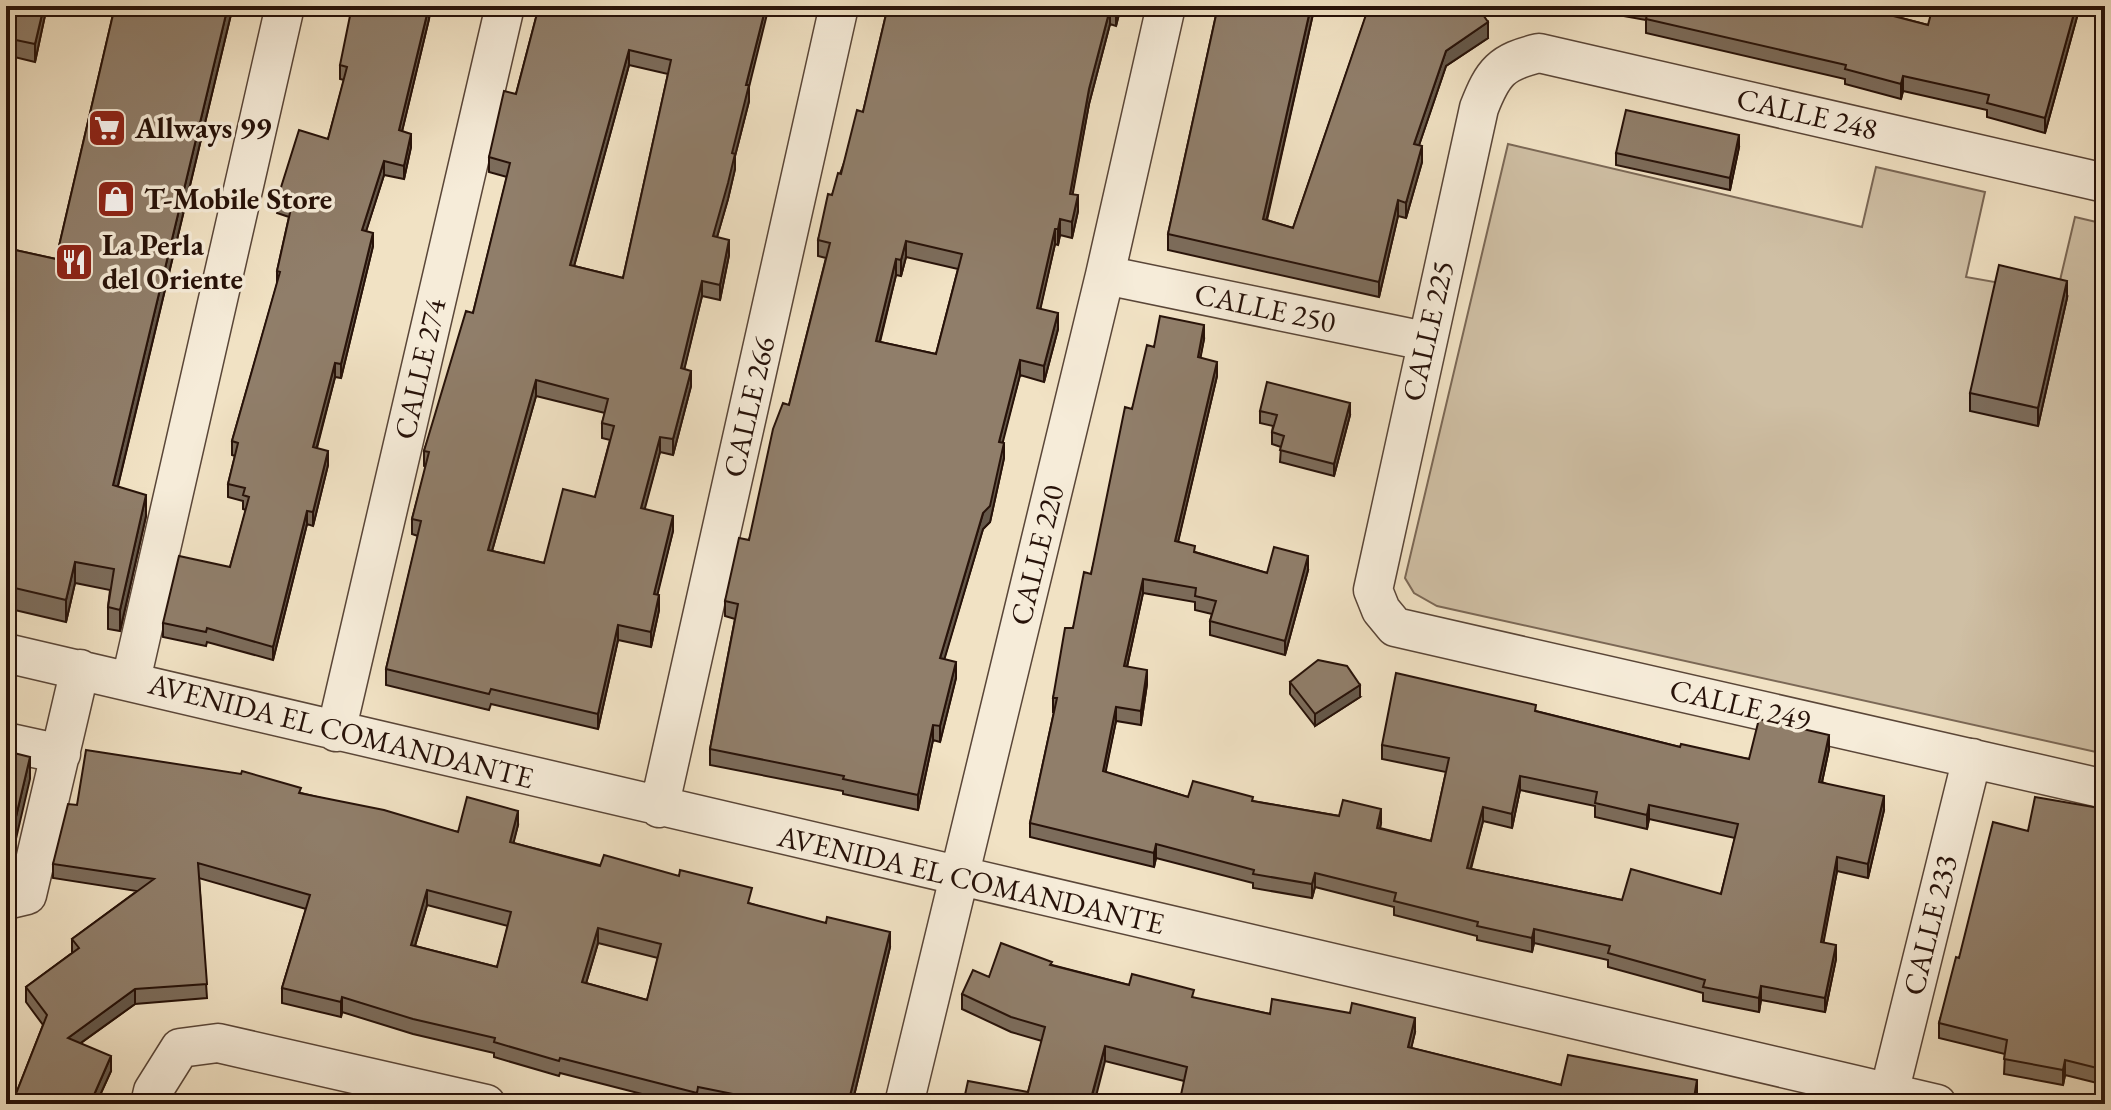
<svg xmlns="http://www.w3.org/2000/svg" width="2111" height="1110" font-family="'EB Garamond',serif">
	<rect width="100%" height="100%" fill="#f1e2c4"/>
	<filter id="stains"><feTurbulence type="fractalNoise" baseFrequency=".0025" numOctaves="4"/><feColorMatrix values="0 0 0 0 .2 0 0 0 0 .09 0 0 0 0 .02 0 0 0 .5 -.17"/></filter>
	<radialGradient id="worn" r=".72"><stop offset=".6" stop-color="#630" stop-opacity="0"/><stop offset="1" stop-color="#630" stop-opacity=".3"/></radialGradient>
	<!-- green -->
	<path fill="#cfbfa4" stroke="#7b6856" stroke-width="2" d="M 1508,144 L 1862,227 L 1876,167 L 1985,192 L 1966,277 L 2057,293 L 2075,217 L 2105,224 L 2105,754 L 1437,606 L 1414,593 L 1405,578 Z"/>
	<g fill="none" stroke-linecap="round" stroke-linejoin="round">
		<defs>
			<path id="minor" d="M 2105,183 L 1539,53 C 1501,62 1493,72 1479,108 L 1373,590 L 1381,610 L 1395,627 L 2105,789
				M 1105,275 L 1425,341
				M 6,653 L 1937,1104
				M 131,680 L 285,6
				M 336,732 L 505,6
				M 6,742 L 61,754
				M 659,808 L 839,6
				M 6,900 L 27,895 L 80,669
				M 1889,1093 L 1972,758
				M 150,1104 L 153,1091 L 180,1048 L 218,1043 L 486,1104
				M 904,1104 L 1105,275 L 1166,6"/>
		</defs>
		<!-- minor casing -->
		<use href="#minor" stroke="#5a4638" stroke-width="41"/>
		<!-- minor -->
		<use href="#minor" stroke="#f6ecd9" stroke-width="38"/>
	</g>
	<!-- wall -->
	<path fill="#7c6c5b" stroke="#271209" stroke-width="2" fill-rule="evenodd" d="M 6,6 L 47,6 L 35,62 L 6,55 Z
		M 115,6 L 233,6 L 118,486 L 146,516 L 120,631 L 108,629 L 108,607 L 110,590 L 75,583 L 66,622 L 6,608 L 6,248 L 56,259 Z
		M 539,6 L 749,87 L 749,101 L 735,156 L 735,169 L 728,199 L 717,237 L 729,255 L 720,300 L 702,296 L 684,369 L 691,386 L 673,455 L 660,452 L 644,509 L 673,531 L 657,594 L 659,610 L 651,647 L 618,640 L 598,729 L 491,704 L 489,710 L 386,685 L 386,669 L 418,536 L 412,534 L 412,519 L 426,467 L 424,466 L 424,451 L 473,313 L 507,177 L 489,172 L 489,157 L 516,94 ZM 629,65 L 668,74 L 623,278 L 574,266 ZM 536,396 L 605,413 L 602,423 L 602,438 L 610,440 L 595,497 L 544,563 L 492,551 Z
		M 888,6 L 1121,6 L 1116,26 L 1110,24 L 1089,104 L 1072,194 L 1078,211 L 1072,238 L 1060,235 L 1058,245 L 1055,244 L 1040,309 L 1058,329 L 1044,382 L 1020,375 L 1002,442 L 1004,458 L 990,522 L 983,529 L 944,659 L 956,678 L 940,742 L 933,740 L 918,810 L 843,794 L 843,791 L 710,765 L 710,749 L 735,619 L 725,616 L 725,601 L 749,540 L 789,405 L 826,258 L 818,256 L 818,240 L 832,195 L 863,112 ZM 906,257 L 958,269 L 936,354 L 880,342 L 896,275 L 901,276 Z
		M 1218,6 L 1297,6 L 1296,7 L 1313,6 L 1313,14 L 1267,220 L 1293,228 L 1366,16 L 1360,6 L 1477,6 L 1488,38 L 1446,66 L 1419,145 L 1422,162 L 1406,218 L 1398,216 L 1379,297 L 1168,250 L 1168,234 Z
		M 1484,6 L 1544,6 L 1544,10 Z
		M 1568,6 L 1856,6 L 1928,25 L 2080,6 L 2045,133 L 1987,117 L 1987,110 L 1903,91 L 1901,99 L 1845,84 L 1845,79 L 1646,33 L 1646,20 Z
		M 429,19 L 402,131 L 411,147 L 404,179 L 384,175 L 366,231 L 373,246 L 341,378 L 335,377 L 317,448 L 328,465 L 313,526 L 307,524 L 273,660 L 207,642 L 206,646 L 163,637 L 163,623 L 230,567 L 246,510 L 243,509 L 243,501 L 228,497 L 228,484 L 235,456 L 232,455 L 232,441 L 277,284 L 277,271 L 289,217 L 277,213 L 277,200 L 328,139 L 344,80 L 340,79 L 340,65 Z
		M 1739,147 L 1730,190 L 1616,165 L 1616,153 Z
		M 2067,298 L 2038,426 L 1970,411 L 1970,393 Z
		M 1204,339 L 1200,358 L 1217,376 L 1178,541 L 1195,552 L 1267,573 L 1308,570 L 1285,655 L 1210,635 L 1210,621 L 1212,614 L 1195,610 L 1195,602 L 1143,593 L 1127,667 L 1147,684 L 1141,725 L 1116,721 L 1105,772 L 1188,797 L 1253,801 L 1381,823 L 1380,828 L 1431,841 L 1446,772 L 1382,759 L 1382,745 L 1536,711 L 1680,747 L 1749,759 L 1829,749 L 1822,782 L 1884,810 L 1868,878 L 1837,871 L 1823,942 L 1836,959 L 1825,1012 L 1761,1000 L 1759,1012 L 1703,1001 L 1703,993 L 1608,967 L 1608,960 L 1534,943 L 1532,952 L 1477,940 L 1477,936 L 1394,915 L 1394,907 L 1315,887 L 1312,898 L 1253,888 L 1253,883 L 1156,858 L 1154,867 L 1030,837 L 1030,823 L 1054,712 L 1053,712 L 1053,698 L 1073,628 L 1091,574 L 1132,409 L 1154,347 ZM 1520,790 L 1595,806 L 1595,817 L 1647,829 L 1649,819 L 1735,838 L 1721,894 L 1622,900 L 1471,869 L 1483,821 L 1512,828 Z
		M 1260,411 L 1350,415 L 1334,476 L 1280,462 L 1281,447 L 1272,444 L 1272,432 L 1273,426 L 1260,423 Z
		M 1290,682 L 1360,697 L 1315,726 L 1290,694 Z
		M 241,774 L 301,793 L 458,832 L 518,825 L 513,843 L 752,904 L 890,947 L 852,1104 L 707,1104 L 698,1102 L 698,1104 L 681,1104 L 560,1073 L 559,1076 L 494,1057 L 494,1053 L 413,1034 L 342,1012 L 341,1017 L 282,1003 L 282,988 L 306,909 L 199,878 L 207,998 L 135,1004 L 81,1043 L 111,1071 L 96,1104 L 12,1104 L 43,1025 L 26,1002 L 26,987 L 72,953 L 72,939 L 137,891 L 53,878 L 53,864 L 77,805 ZM 427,905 L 508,926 L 497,967 L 415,946 ZM 598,943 L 658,958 L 647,1000 L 586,983 Z
		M 2105,809 L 2105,1085 L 2065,1075 L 2063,1085 L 2004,1074 L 2005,1054 L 1939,1038 L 1939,1023 L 1959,958 L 2028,831 Z
		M 1052,965 L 1129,985 L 1270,1014 L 1415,1032 L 1411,1048 L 1561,1085 L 1697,1095 L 1184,1081 L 1105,1061 L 1028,1092 L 1042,1041 L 1011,1032 L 962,1009 L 962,994 L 989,977 Z"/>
	<!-- shaded-wall -->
	<path fill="#65584a" stroke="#271209" stroke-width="2" d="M 44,6 L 47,6 L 35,62 L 35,44 Z
		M 228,6 L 233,6 L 113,506 L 113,485 Z
		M 429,6 L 429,19 L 399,144 L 399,130 Z
		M 766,6 L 769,6 L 749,87 L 749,101 L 735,156 L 735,169 L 728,199 L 713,251 L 713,236 L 746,85 Z
		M 1117,6 L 1121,6 L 1116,26 L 1116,10 Z
		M 1311,6 L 1313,6 L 1313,14 L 1263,235 L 1263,219 Z
		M 2076,6 L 2080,6 L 2045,133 L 2045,118 Z
		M 1110,9 L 1110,24 L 1089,104 L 1070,209 L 1070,194 L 1089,89 Z
		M 1488,22 L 1488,38 L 1446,66 L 1414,160 L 1414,144 L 1446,51 Z
		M 629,50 L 629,65 L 570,281 L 570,265 Z
		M 1903,76 L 1903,91 L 1901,99 L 1901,84 Z
		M 411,134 L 411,147 L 404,179 L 404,166 Z
		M 1739,135 L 1739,147 L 1730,190 L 1730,178 Z
		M 1422,146 L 1422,162 L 1406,218 L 1406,203 Z
		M 384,161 L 384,175 L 362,244 L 362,230 Z
		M 1078,195 L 1078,211 L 1072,238 L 1072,222 Z
		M 1398,200 L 1398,216 L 1379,297 L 1379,282 Z
		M 1060,219 L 1060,235 L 1058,245 L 1058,229 Z
		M 1055,229 L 1055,244 L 1037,324 L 1037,308 Z
		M 373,233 L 373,246 L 341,378 L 341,364 Z
		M 729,240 L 729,255 L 720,300 L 720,285 Z
		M 906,241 L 906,257 L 901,276 L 901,260 Z
		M 896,259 L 896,275 L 876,356 L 876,341 Z
		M 702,281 L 702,296 L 681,383 L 681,368 Z
		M 2067,281 L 2067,298 L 2038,426 L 2038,408 Z
		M 1058,313 L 1058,329 L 1044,382 L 1044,366 Z
		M 1204,325 L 1204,339 L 1198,371 L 1198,357 Z
		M 1020,360 L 1020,375 L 999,457 L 999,442 Z
		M 1217,362 L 1217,376 L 1175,555 L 1175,541 Z
		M 335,363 L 335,377 L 313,461 L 313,447 Z
		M 691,371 L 691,386 L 673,455 L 673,439 Z
		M 536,380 L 536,396 L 488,565 L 488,550 Z
		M 1350,403 L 1350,415 L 1334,476 L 1334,464 Z
		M 660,437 L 660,452 L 641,523 L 641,508 Z
		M 1004,443 L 1004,458 L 990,522 L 983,529 L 940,674 L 940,658 Z
		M 328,451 L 328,465 L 313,526 L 313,512 Z
		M 146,495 L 146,516 L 120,631 L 120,610 Z
		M 307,511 L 307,524 L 273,660 L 273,647 Z
		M 673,516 L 673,531 L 654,609 L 654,594 Z
		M 1308,556 L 1308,570 L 1285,655 L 1285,641 Z
		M 75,562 L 75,583 L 66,622 L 66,600 Z
		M 1143,579 L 1143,593 L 1124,680 L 1124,666 Z
		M 659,595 L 659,610 L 651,647 L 651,632 Z
		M 618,625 L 618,640 L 598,729 L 598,714 Z
		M 956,662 L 956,678 L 940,742 L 940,726 Z
		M 1147,670 L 1147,684 L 1141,725 L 1141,711 Z
		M 1360,685 L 1360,697 L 1315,726 L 1315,714 Z
		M 1116,707 L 1116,721 L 1103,785 L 1103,771 Z
		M 933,725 L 933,740 L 918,810 L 918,795 Z
		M 1829,735 L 1829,749 L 1819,796 L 1819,782 Z
		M 30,757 L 30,779 L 7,877 L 7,855 Z
		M 1520,776 L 1520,790 L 1512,828 L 1512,814 Z
		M 1884,796 L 1884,810 L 1868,878 L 1868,864 Z
		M 1649,805 L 1649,819 L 1647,829 L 1647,815 Z
		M 1483,807 L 1483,821 L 1467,882 L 1467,868 Z
		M 1381,809 L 1381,823 L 1377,842 L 1377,828 Z
		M 518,811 L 518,825 L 510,857 L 510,842 Z
		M 1156,844 L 1156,858 L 1154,867 L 1154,853 Z
		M 1837,857 L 1837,871 L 1821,956 L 1821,942 Z
		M 1315,873 L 1315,887 L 1312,898 L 1312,884 Z
		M 427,890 L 427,905 L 411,959 L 411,945 Z
		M 598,928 L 598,943 L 582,997 L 582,982 Z
		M 1534,929 L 1534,943 L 1532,952 L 1532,938 Z
		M 890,932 L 890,947 L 852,1104 L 848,1104 Z
		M 1836,945 L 1836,959 L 1825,1012 L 1825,998 Z
		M 1761,986 L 1761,1000 L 1759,1012 L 1759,998 Z
		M 135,989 L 135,1004 L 68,1052 L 68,1038 Z
		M 342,997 L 342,1012 L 341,1017 L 341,1002 Z
		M 1415,1018 L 1415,1032 L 1408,1062 L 1408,1047 Z
		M 1105,1046 L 1105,1061 L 1094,1104 L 1090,1104 Z
		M 111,1056 L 111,1071 L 96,1104 L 90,1104 Z
		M 2065,1060 L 2065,1075 L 2063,1085 L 2063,1070 Z
		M 1697,1080 L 1697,1095 L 1696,1104 L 1693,1104 Z"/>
	<!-- building -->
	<path fill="#907e6a" stroke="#271209" stroke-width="2" fill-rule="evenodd" d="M 6,6 L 44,6 L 35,44 L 6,38 Z
		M 115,6 L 228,6 L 113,485 L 146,495 L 120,610 L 108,607 L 114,569 L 75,562 L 66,600 L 6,586 L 6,248 L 56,259 Z
		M 352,6 L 429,6 L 399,130 L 411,134 L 404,166 L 384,161 L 362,230 L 373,233 L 341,364 L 335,363 L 313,447 L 328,451 L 313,512 L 307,511 L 273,647 L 207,628 L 206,632 L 163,623 L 179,556 L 230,567 L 249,497 L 243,495 L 245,488 L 228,484 L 238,443 L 232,441 L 280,272 L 277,271 L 292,204 L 277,200 L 299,130 L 328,139 L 347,67 L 340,65 Z
		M 539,6 L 766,6 L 746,85 L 749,85 L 732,153 L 735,154 L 728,183 L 713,236 L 729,240 L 720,285 L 702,281 L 681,368 L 691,371 L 673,439 L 660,437 L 641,508 L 673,516 L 654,594 L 659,595 L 651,632 L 618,625 L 598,714 L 491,689 L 489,694 L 386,669 L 421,521 L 412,519 L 429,452 L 424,451 L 466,311 L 473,313 L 510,163 L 489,157 L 504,91 L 516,94 ZM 629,50 L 671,60 L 623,278 L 570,265 ZM 536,380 L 608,399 L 602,423 L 614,426 L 595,497 L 563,489 L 544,563 L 488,550 Z
		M 888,6 L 1117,6 L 1116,10 L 1110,9 L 1089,89 L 1070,194 L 1078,195 L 1072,222 L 1060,219 L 1058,229 L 1055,229 L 1037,308 L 1058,313 L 1044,366 L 1020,360 L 999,442 L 1004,443 L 990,506 L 983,513 L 940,658 L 956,662 L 940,726 L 933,725 L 918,795 L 843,779 L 844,776 L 710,749 L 738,604 L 725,601 L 739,538 L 749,540 L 773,429 L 783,403 L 789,405 L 830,243 L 818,240 L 828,194 L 832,195 L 838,173 L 841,174 L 857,110 L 863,112 ZM 906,241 L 962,254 L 936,354 L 876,341 L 896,259 L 901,260 Z
		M 1218,6 L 1292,6 L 1291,10 L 1299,6 L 1311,6 L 1263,219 L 1293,228 L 1369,6 L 1477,6 L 1488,22 L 1446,51 L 1414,144 L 1422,146 L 1406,203 L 1398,200 L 1379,282 L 1168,234 Z
		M 1649,6 L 1855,6 L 1928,25 L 1933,6 L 2076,6 L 2045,118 L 1987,103 L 1989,95 L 1903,76 L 1901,84 L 1845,69 L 1846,65 L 1646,19 Z
		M 1626,110 L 1739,135 L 1730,178 L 1616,153 Z
		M 1999,265 L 2067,281 L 2038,408 L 1970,393 Z
		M 1160,316 L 1204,325 L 1198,357 L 1217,362 L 1175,541 L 1195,546 L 1194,552 L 1267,573 L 1274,547 L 1308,556 L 1285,641 L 1210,621 L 1216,601 L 1195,596 L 1196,588 L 1143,579 L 1124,666 L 1147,670 L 1141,711 L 1116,707 L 1103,771 L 1188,797 L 1193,781 L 1253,797 L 1252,801 L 1339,816 L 1343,800 L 1381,809 L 1377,828 L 1431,841 L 1449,758 L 1382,745 L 1396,673 L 1536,705 L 1535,711 L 1680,747 L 1681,744 L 1749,759 L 1759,719 L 1829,735 L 1819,782 L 1884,796 L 1868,864 L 1837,857 L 1821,942 L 1836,945 L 1825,998 L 1761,986 L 1759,998 L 1703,987 L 1705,980 L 1608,953 L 1610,946 L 1534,929 L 1532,938 L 1477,926 L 1478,922 L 1394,901 L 1396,893 L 1315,873 L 1312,884 L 1253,874 L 1254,870 L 1156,844 L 1154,853 L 1030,823 L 1057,698 L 1053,698 L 1065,628 L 1073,628 L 1084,572 L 1091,574 L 1125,407 L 1132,409 L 1147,345 L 1154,347 ZM 1520,776 L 1597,792 L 1595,803 L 1647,815 L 1649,805 L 1738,824 L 1721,894 L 1631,869 L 1622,900 L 1467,868 L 1483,807 L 1512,814 Z
		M 1267,382 L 1350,403 L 1334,464 L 1280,450 L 1284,436 L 1272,432 L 1277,415 L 1260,411 Z
		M 1318,660 L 1347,666 L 1360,685 L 1315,714 L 1290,682 Z
		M 86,750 L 241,774 L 242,771 L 301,788 L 299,793 L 384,810 L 458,832 L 467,797 L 518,811 L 510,842 L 600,866 L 604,855 L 679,876 L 680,870 L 752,888 L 748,903 L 826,923 L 827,917 L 890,932 L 848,1104 L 783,1104 L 698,1087 L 697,1093 L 560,1058 L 559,1061 L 494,1042 L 495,1038 L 413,1019 L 342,997 L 341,1002 L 282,988 L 310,895 L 198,863 L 207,984 L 135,989 L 68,1038 L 111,1056 L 90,1104 L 12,1104 L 47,1015 L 26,987 L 79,948 L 72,939 L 154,879 L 53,864 L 68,804 L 77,805 ZM 427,890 L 511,912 L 497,967 L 411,945 ZM 598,928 L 661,944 L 647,1000 L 582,982 Z
		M 6,751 L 30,757 L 7,855 L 6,855 Z
		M 2035,797 L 2105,809 L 2105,1070 L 2065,1060 L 2063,1070 L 2004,1059 L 2007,1040 L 1939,1023 L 1956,957 L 1959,958 L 1993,822 L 2028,831 Z
		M 1001,943 L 1052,962 L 1050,965 L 1129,985 L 1132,974 L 1194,990 L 1192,997 L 1270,1014 L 1272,999 L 1350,1013 L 1352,1003 L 1415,1018 L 1408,1047 L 1561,1085 L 1568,1055 L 1697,1080 L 1693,1104 L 1179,1104 L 1187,1067 L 1105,1046 L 1090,1102 L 1100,1104 L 963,1104 L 968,1081 L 1028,1092 L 1045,1027 L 1011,1017 L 962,994 L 973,970 L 989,977 Z"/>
	<!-- icons -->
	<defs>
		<symbol id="supermarket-square" viewBox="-11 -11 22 22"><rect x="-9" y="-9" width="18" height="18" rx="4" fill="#8f2418" stroke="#f6ecd9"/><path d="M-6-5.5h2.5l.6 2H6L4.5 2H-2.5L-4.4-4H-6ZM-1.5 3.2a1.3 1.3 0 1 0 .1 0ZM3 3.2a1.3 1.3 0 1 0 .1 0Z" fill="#fff"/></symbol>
		<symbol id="shop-square" viewBox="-11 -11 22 22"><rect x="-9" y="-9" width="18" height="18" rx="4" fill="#8f2418" stroke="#f6ecd9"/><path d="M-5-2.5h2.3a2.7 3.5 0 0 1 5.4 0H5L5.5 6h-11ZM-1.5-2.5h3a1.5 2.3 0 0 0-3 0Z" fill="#fff"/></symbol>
		<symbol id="restaurant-square" viewBox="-11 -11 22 22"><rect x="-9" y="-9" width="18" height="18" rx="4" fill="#8f2418" stroke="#f6ecd9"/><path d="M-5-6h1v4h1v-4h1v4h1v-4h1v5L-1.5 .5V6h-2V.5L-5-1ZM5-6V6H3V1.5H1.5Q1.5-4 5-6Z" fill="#fff"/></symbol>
	</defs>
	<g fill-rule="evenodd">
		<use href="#supermarket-square" x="85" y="106" width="44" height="44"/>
		<use href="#shop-square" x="94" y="177" width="44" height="44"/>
		<use href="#restaurant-square" x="52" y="240" width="44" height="44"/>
	</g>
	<g text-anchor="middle" stroke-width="7" stroke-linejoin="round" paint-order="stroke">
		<!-- street labels -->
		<g font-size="30" fill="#271209" stroke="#f6ecd9">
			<text transform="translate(1807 114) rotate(13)" y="10">CALLE 248</text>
			<text transform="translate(1265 308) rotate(12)" y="10">CALLE 250</text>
			<text transform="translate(1428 331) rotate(-77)" y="10">CALLE 225</text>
			<text transform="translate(420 369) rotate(-77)" y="10">CALLE 274</text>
			<text transform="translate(749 407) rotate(-77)" y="10">CALLE 266</text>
			<text transform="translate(1037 555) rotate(-76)" y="10">CALLE 220</text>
			<text transform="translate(1740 705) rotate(13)" y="10">CALLE 249</text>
			<text transform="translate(341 731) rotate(14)" y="10">AVENIDA EL COMANDANTE</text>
			<text transform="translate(971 880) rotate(13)" y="10">AVENIDA EL COMANDANTE</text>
			<text transform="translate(1930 925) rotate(-76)" y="10">CALLE 233</text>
		</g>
		<!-- poi labels -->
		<g font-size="30" font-weight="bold" fill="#271209" stroke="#f6ecd9" text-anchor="start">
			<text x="135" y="138">Allways 99</text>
			<text x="144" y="209">T-Mobile Store</text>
			<text x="102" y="255">La Perla<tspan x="102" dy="34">del Oriente</tspan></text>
		</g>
	</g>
	<!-- margin -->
	<rect width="2111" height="1110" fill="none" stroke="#f1e2c4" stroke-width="32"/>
	<rect x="8" y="8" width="2095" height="1094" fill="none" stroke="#271209" stroke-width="4"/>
	<rect x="16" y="16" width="2079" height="1078" fill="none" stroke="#271209" stroke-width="2"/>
	<rect width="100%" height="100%" filter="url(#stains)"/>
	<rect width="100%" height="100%" fill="url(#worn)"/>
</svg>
